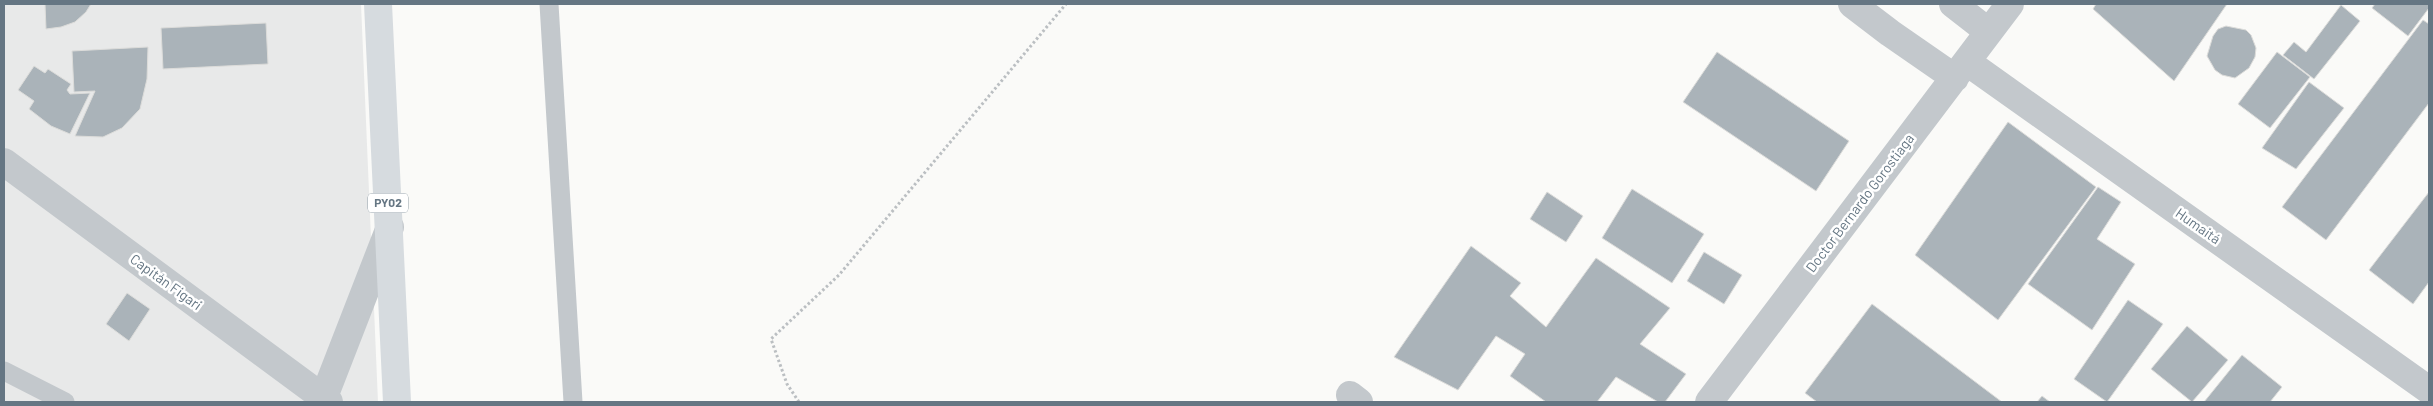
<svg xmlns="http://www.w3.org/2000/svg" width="2433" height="406" font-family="Barlow,sans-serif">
	<rect width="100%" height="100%" fill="#fafaf8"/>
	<!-- built -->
	<path fill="#e8e9e9" d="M 4,4 L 361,4 L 378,402 L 4,402 Z"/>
	<!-- building -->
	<path fill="#aab3b9" stroke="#dcdcda" d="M 45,4 L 91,4 L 86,12 L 75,22 L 61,27 L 46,29 Z
		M 2096,4 L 2227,4 L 2174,81 L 2093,9 Z
		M 2375,4 L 2429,4 L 2429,8 L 2408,36 L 2372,8 Z
		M 2341,5 L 2360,21 L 2314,79 L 2283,55 L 2294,42 L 2306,52 Z
		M 2423,20 L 2429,24 L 2429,103 L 2326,240 L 2282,207 Z
		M 266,23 L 268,64 L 163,69 L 161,28 Z
		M 2226,26 L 2246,30 L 2251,35 L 2256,48 L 2255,57 L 2249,68 L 2235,78 L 2222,75 L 2215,70 L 2207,56 L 2213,36 L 2218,29 Z
		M 148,47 L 147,79 L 140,109 L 122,128 L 103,137 L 75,136 L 95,91 L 74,92 L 72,51 Z
		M 1717,52 L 1849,141 L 1816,191 L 1683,102 Z
		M 2277,52 L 2310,77 L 2270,128 L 2238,104 Z
		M 34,66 L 45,73 L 48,69 L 71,84 L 67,90 L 70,94 L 90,93 L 70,134 L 51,126 L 29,109 L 34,101 L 18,90 Z
		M 2309,82 L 2344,108 L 2296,169 L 2262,148 Z
		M 2008,122 L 2096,187 L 1998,320 L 1915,255 Z
		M 2098,187 L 2121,202 L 2097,239 L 2135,264 L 2092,330 L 2028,284 Z
		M 1632,189 L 1704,234 L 1672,283 L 1602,238 Z
		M 1547,192 L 1583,216 L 1566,242 L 1530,219 Z
		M 2429,192 L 2429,282 L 2413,304 L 2369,270 Z
		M 1471,246 L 1521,283 L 1510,296 L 1546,327 L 1596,258 L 1670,308 L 1640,344 L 1686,374 L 1665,402 L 1658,402 L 1616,377 L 1597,402 L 1546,402 L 1510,376 L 1525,354 L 1496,336 L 1458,390 L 1394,357 Z
		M 1704,252 L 1742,275 L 1724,304 L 1687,281 Z
		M 127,293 L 150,309 L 129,341 L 106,324 Z
		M 2128,300 L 2163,324 L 2107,402 L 2074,379 Z
		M 1872,304 L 2002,402 L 1817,402 L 1805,393 Z
		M 2187,326 L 2228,360 L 2192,402 L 2151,369 Z
		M 2242,355 L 2282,387 L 2270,402 L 2204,402 Z
		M 2042,396 L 2050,402 L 2037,402 Z"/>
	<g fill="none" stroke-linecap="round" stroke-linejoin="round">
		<!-- path -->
		<path stroke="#bbbfc2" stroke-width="3" stroke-dasharray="2.5 2.5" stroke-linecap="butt" d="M 799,402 L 787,384 L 771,339 L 839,275 L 1066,4"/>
		<!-- lane -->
		<path stroke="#c3c8cc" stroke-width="19" d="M 549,4 L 573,402
			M 4,371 L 65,402"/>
		<!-- street -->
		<path stroke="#c3c8cc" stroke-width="28" d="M 1852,4 L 1890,33 L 1955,78
			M 1953,4 L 1989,32
			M 1967,62 L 2429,390
			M 4,162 L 329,402
			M 1350,395 L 1359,402
			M 322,402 L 390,227
			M 1709,402 L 2010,4"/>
		<!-- primary -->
		<path stroke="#d6dbdf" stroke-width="28" d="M 378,4 L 397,402"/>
	</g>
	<g text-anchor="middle" stroke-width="5" stroke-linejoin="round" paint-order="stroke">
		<!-- shield labels -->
		<rect fill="#fff" stroke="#939fa8" stroke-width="1" x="368" y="193.5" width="40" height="19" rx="4"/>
		<g font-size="12" font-weight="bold" fill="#657683">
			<text x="388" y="207">PY02</text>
		</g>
		<!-- street labels -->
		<g font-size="14" fill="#657683" stroke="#fff">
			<text transform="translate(1860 203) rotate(-53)" y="5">Doctor Bernardo Gorostiaga</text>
			<text transform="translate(2198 226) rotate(35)" y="5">Humaitá</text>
			<text transform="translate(166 282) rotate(36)" y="5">Capitán Figari</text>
		</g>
	</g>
	<!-- border -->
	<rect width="2433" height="406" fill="none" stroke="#657683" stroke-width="10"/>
</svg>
